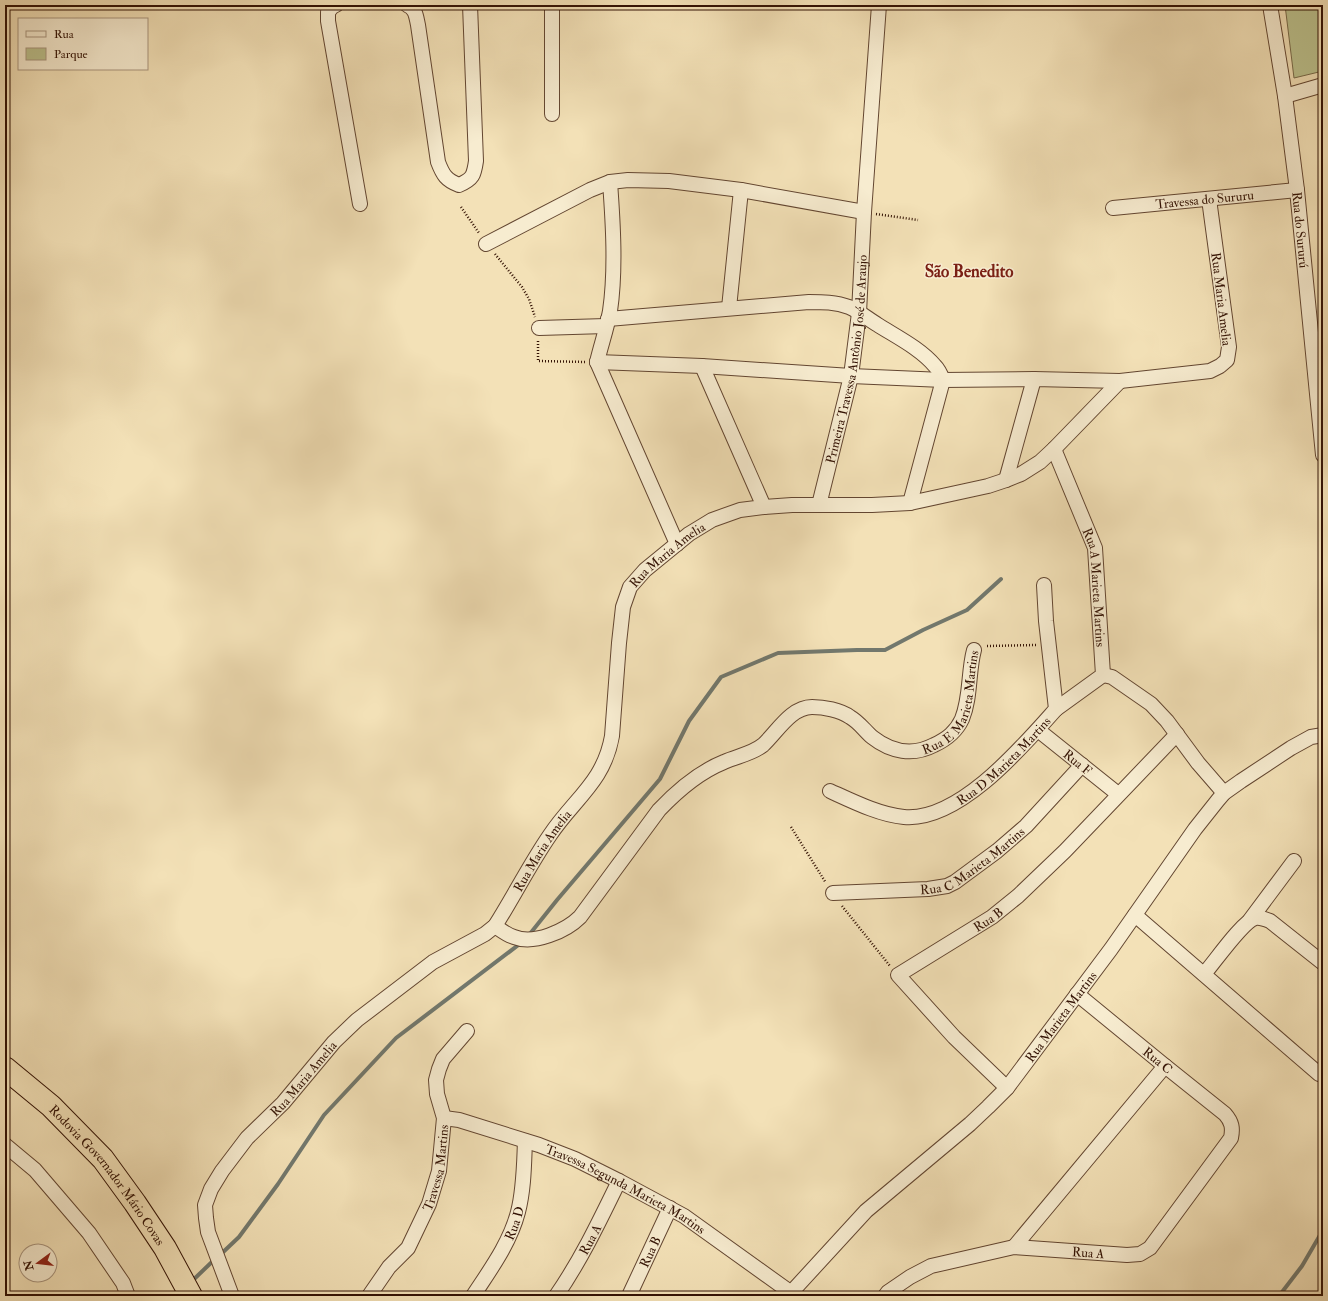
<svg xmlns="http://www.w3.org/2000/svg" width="1328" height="1301" font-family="'IM FELL Double Pica',serif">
	<rect width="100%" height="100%" fill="#f3e1b7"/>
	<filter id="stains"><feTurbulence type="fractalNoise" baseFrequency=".005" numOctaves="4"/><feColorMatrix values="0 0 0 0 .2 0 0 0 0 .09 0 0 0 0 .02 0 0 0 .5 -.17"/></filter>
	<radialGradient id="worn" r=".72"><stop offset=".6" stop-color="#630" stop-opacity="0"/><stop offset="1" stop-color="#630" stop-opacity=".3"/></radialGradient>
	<!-- green -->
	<path fill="#bcc28e" stroke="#786a49" d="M 1285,5 L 1317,5 L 1323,7 L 1323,71 L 1294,78 Z"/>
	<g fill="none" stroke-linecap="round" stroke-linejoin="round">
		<!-- stream -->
		<path stroke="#72786d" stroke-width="4" d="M 529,935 L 557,900 L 660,779 L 689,721 L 721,677 L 778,653 L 857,650 L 885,650 L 923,630 L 967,610 L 1001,579
			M 220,1255 L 239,1237 L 278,1184 L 324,1115 L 396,1038 L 521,943
			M 191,1282 L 215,1259
			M 1279,1296 L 1302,1266 L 1323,1230"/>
		<defs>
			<g id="minor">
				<path d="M 336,5 L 333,6 L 328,12 L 328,21 L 360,204"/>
				<path d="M 407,5 C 416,9 416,16 418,25 L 438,162 C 443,175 446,180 459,185 C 473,179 474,175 476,161 L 470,5"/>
				<path d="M 552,5 L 552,114"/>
				<path id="s1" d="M 1270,5 L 1285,96 L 1297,190 L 1323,455"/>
				<path d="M 1285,96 L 1323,85"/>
				<path id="s2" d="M 1113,208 L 1297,190"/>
				<path d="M 486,244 L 590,190 L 610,182 L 628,180 L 669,181 L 741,190 L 864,212"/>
				<path d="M 729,308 L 741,190"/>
				<path d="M 608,319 L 809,302 C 822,302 836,302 849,307 C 859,311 868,319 878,325 C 897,337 921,349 935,366 C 939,370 941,375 943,380 L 910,503"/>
				<path d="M 539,328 L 606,326"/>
				<path d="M 597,362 L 702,366 L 851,376 L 943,380 L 1034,379 L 1120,381 L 1210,371 L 1220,366 L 1227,360 L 1229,347 L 1209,199"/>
				<path d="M 597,362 L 677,544"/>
				<path d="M 597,362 C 601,345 607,328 610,311 C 616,270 613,223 610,182"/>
				<path d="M 702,366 L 764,507"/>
				<path id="s3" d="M 1054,449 L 1095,548 L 1103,675 L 1056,709"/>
				<path d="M 1006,480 L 1034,379"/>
				<path id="s4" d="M 819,505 L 851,376 L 859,313 L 864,212 L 879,5"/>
				<path d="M 1103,675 L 1112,677 L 1151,704 L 1167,721 L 1198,763 L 1224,793"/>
				<path id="s5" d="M 1038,730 L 1118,794"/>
				<path id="s6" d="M 830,791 C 852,801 880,815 904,817 C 959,822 1023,746 1056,709 L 1046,621 L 1044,585"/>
				<path id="s7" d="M 833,893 L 928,889 L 947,886 L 955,882 L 997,851 L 1026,826 L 1082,765"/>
				<path d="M 1135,915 L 1319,1074 L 1323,1075"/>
				<path d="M 1250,920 L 1294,861"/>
				<path id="s8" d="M 495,926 C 501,930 507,935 514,937 C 534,945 566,931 580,917 L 659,810 C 678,790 699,772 724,762 C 737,756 752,754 763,745 C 777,732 791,707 812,707 C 824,707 840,710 850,717 C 859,722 865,731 872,737 C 891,752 913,756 934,745 C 947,739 956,732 962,719 C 971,697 968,672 974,650"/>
				<path d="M 1204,974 C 1214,963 1242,922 1255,918 C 1260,917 1265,919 1270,921 L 1323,963"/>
				<path id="s9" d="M 1007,1088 L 954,1037 L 898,975 L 992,917 L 1018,896 L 1065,851 L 1177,734"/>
				<path id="s10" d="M 444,1118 L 459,1120 L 539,1145 L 575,1159 L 619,1181 L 684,1216 L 790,1292"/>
				<path d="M 5,1145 L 35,1170 L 89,1233 L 123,1283 L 128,1296"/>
				<path d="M 1014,1247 L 1165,1066"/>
				<path id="s11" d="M 232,1296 L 208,1232 L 206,1218 L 205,1205 L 211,1189 L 222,1171 L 247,1138 L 283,1103 L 334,1042 L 357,1020 L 433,962 L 485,934 L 495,926 C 514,896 530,864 550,835 C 574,799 604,782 612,736 L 619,643 L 623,607 L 630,587 L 645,570 L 689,534 L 712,520 L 740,510 L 764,507 L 792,505 L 872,505 L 910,503 L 988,486 L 1006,480 L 1021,474 L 1040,462 L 1054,449 L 1120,381"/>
				<path id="s12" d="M 369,1296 L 389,1267 L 408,1248 L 429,1204 L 439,1171 L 444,1118 L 437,1094 L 436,1080 L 439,1069 L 443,1059 L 467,1031"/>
				<path id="s13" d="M 473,1296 C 490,1270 510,1243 518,1212 C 524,1189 524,1164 525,1141"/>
				<path id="s14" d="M 556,1296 C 581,1260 600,1220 619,1181"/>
				<path id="s15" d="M 629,1296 L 670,1208"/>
				<path id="s16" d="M 788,1296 L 866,1211 L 970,1124 L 988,1107 L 1007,1088 L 1111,949 L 1195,829 L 1218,800 L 1224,793 L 1241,781 L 1291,748 L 1311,737 L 1323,735"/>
				<path id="s17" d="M 885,1296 L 888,1292 L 910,1277 L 931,1266 L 1014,1247 L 1127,1255 L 1140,1254 L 1150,1248 L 1231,1138 C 1233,1128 1232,1122 1225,1114 L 1165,1066 L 1077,994"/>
			</g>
			<g id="trunk">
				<path id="s18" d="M 5,1068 L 51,1106 L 103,1159 L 135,1203 L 165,1248 L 191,1296"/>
			</g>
		</defs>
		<!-- minor casing -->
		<use href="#minor" stroke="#634631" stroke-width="16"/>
		<!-- trunk casing -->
		<use href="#trunk" stroke="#331204" stroke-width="24"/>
		<!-- path -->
		<path stroke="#331204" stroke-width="2.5" stroke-dasharray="1 2" stroke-linecap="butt" d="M 461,207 L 479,233
			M 876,214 L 918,220
			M 495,254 L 522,287 L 529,299 L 535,317
			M 538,341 L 538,361 L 585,362
			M 987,646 L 1036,645
			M 791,827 L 826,883
			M 842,906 L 890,966"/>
		<!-- minor -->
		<use href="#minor" stroke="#f7ecd0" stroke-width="14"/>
		<!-- trunk -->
		<use href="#trunk" stroke="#f3e1b7" stroke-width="22"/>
	</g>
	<g text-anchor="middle" stroke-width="3" stroke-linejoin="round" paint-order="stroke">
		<!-- street labels -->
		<g font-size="13" fill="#331204" stroke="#f7ecd0">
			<text dy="5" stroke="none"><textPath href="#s2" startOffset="92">Travessa do Sururu</textPath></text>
			<text dy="5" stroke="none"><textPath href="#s1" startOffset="227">Rua do Sururú</textPath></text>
			<text transform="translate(1222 299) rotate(83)" y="5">Rua Maria Amelia</text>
			<text dy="5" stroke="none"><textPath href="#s4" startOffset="149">Primeira Travessa Antônio José de Araujo</textPath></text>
			<text dy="5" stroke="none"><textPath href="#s11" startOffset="929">Rua Maria Amelia</textPath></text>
			<text dy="5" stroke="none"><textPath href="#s3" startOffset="146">Rua A Marieta Martins</textPath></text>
			<text dy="5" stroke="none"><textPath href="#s8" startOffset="599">Rua E Marieta Martins</textPath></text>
			<text dy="5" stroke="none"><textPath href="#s6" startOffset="197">Rua D Marieta Martins</textPath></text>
			<text dy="5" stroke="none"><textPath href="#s5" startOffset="51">Rua F</textPath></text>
			<text dy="5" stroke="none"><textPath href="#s11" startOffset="593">Rua Maria Amelia</textPath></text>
			<text dy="5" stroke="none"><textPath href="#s7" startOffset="148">Rua C Marieta Martins</textPath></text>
			<text dy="5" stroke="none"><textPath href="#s9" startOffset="263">Rua B</textPath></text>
			<text dy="5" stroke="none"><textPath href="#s16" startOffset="392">Rua Marieta Martins</textPath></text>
			<text transform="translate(1158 1060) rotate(39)" y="5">Rua C</text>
			<text dy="5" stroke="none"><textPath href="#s11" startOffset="257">Rua Maria Amelia</textPath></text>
			<text dy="5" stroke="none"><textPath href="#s12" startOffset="148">Travessa Martins</textPath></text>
			<text dy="5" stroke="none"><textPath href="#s18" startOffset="149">Rodovia Governador Mário Covas</textPath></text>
			<text dy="5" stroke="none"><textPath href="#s10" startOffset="196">Travessa Segunda Marieta Martins</textPath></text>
			<text dy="5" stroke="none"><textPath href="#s13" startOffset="84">Rua D</textPath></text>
			<text dy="5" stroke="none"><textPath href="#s14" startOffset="66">Rua A</textPath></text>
			<text dy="5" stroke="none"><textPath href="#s15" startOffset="49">Rua B</textPath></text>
			<text dy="5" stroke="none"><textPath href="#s17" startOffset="215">Rua A</textPath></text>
		</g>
		<!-- district labels -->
		<g font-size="17" font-weight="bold" fill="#7a1f14" stroke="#f7ecd0">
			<text x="969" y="277">São Benedito</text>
		</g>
	</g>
	<!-- margin -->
	<rect width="1328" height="1301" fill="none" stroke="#f3e1b7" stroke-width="20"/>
	<rect x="6" y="6" width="1316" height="1289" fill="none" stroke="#331204" stroke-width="2"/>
	<rect x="10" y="10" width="1308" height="1281" fill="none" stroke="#331204"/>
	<!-- legend -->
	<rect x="18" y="18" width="130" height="52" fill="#f7ecd0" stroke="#a9957e"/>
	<rect x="26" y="31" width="20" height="6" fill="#f7ecd0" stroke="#a9957e"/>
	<text x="54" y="38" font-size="12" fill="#331204">Rua</text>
	<rect x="26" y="48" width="20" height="12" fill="#bcc28e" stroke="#a9957e"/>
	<text x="54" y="58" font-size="12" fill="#331204">Parque</text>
	<!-- north arrow -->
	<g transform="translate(38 1263) rotate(255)"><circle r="19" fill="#f7ecd0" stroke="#a9957e"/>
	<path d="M0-3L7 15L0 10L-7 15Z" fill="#8f2418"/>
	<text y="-6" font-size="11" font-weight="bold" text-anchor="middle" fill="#331204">N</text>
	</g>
	<rect width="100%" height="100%" filter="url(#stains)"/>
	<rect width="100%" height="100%" fill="url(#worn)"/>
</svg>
